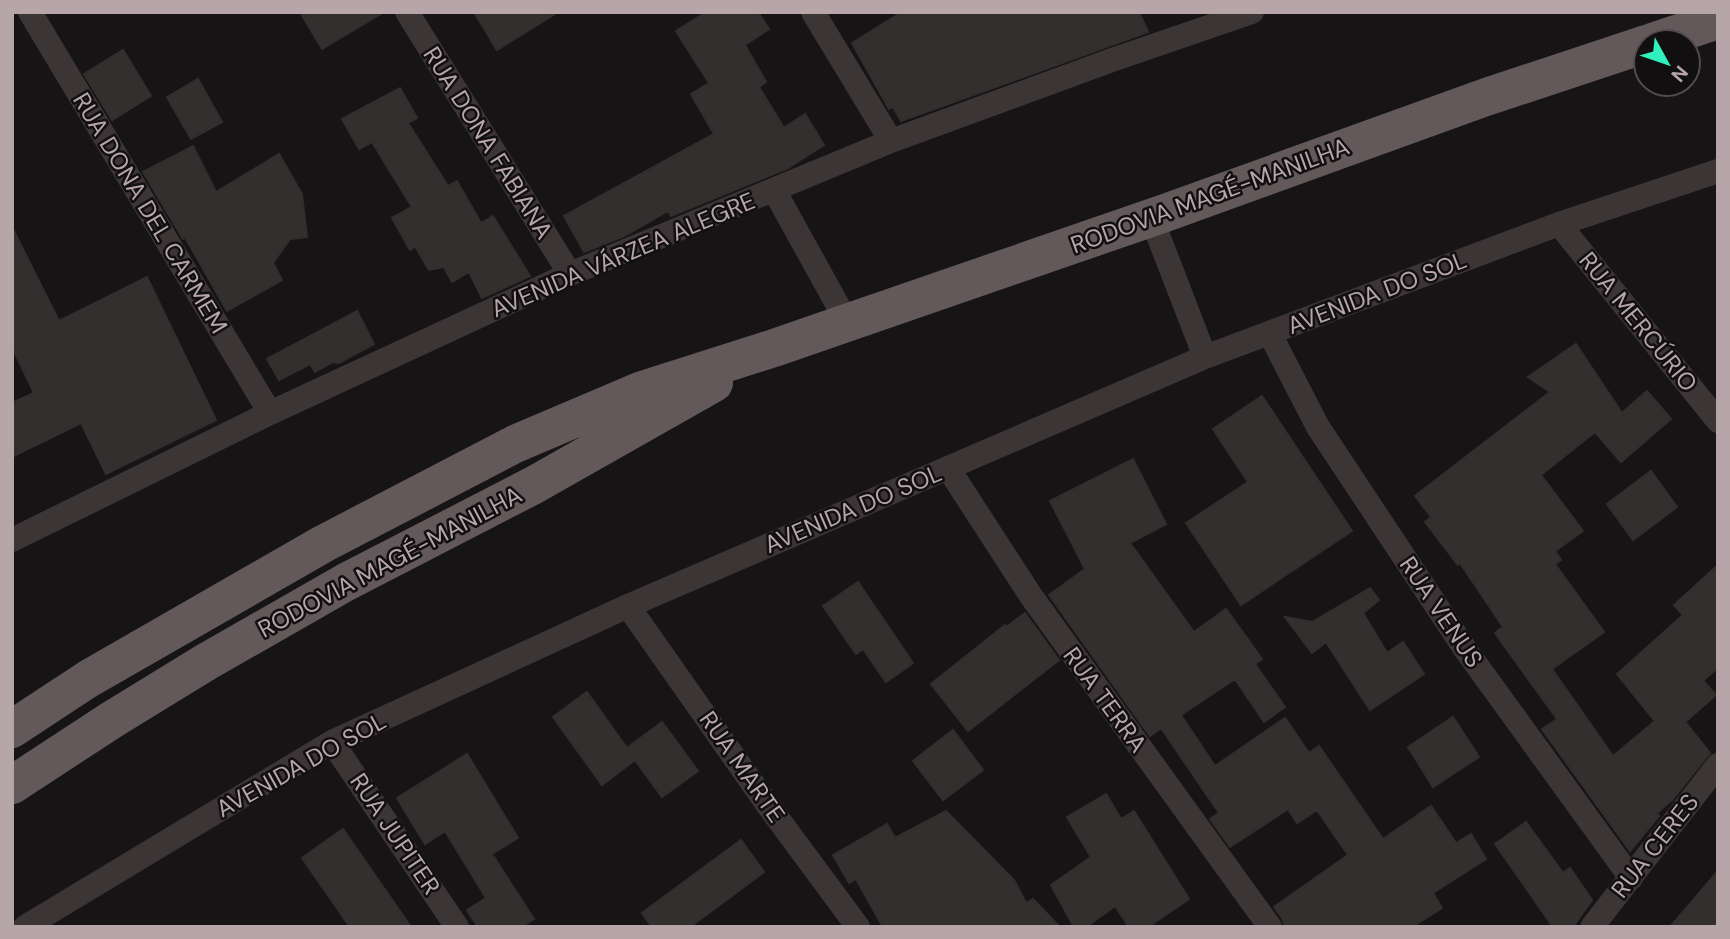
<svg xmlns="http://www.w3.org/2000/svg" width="1730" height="939" font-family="'DM Sans',sans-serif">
	<rect width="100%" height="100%" fill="#161414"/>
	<!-- building -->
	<path fill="#322f2f" stroke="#322e2e" stroke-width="2" d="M 300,12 L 384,12 L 322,49 Z
		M 474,12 L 558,12 L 497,50 Z
		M 706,12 L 758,12 L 769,29 L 745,45 L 766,82 L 759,87 L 784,128 L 805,114 L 824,145 L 788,168 L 671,216 L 668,211 L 624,236 L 584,252 L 564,216 L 714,134 L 691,94 L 709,83 L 676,31 Z
		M 902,12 L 1139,12 L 1148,32 L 901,121 L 893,107 L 889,109 L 852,43 Z
		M 123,50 L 151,96 L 112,120 L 84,74 Z
		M 198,79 L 222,122 L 191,139 L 167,97 Z
		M 400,88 L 417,118 L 408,123 L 448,186 L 457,181 L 481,223 L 493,216 L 530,276 L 482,298 L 469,272 L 452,282 L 444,267 L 429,270 L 415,246 L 410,250 L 392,218 L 412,207 L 372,142 L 359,149 L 342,119 Z
		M 193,146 L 216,192 L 279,154 L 302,194 L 307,237 L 290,239 L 273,263 L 282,280 L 227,311 L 185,237 L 183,239 L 143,172 Z
		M 12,227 L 59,321 L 147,277 L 216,420 L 106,474 L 81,423 L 12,457 L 12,403 L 34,393 L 12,347 Z
		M 357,311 L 374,344 L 339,363 L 333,362 L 315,372 L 310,364 L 279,380 L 267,359 Z
		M 1576,344 L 1622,413 L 1647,391 L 1671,419 L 1621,462 L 1595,432 L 1541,475 L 1583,531 L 1555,551 L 1561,560 L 1555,564 L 1604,632 L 1552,669 L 1613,756 L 1655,721 L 1617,674 L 1683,615 L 1674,605 L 1718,565 L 1718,667 L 1703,681 L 1716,695 L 1685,722 L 1710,753 L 1672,800 L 1657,813 L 1659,816 L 1630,851 L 1542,729 L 1557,719 L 1495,633 L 1503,627 L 1460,563 L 1458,565 L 1425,522 L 1431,517 L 1415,496 L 1550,392 L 1528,377 Z
		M 1262,396 L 1352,531 L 1241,605 L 1186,523 L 1248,482 L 1213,429 Z
		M 1133,459 L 1166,524 L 1130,543 L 1194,632 L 1226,609 L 1262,659 L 1255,664 L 1285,707 L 1264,722 L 1235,679 L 1181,715 L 1215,766 L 1285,718 L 1309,753 L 1319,746 L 1383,839 L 1431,806 L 1456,843 L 1471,834 L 1486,859 L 1433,893 L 1442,908 L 1412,927 L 1285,927 L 1282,918 L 1274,907 L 1348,855 L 1317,810 L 1297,823 L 1288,809 L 1230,847 L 1210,819 L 1219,813 L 1161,728 L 1150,736 L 1049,595 L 1085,569 L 1050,501 Z
		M 1651,471 L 1677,507 L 1633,540 L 1607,504 Z
		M 858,582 L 913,663 L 886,682 L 863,649 L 856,654 L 823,606 Z
		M 1370,588 L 1379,600 L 1363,613 L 1387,653 L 1403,642 L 1424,674 L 1370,710 L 1326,642 L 1312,653 L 1285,617 L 1312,622 Z
		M 1025,613 L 1059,660 L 968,731 L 931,684 L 1005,625 L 1006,627 Z
		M 587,692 L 627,748 L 662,722 L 698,771 L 662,797 L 635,760 L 602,785 L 553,717 Z
		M 1453,717 L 1479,757 L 1433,787 L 1408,747 Z
		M 953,730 L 983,770 L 943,800 L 913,761 Z
		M 467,754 L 518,838 L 492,854 L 534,919 L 521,927 L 478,927 L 467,910 L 486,898 L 445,831 L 425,844 L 397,798 Z
		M 1106,794 L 1121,819 L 1134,811 L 1189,899 L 1148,927 L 1129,927 L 1115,906 L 1086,927 L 1074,927 L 1051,885 L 1091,857 L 1067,817 Z
		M 946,811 L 1014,880 L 1026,903 L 1033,899 L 1060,927 L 883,927 L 856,879 L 849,883 L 833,855 L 887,824 L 895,838 Z
		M 1526,822 L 1563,873 L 1570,868 L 1592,900 L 1573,927 L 1553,927 L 1495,844 Z
		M 343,829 L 411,927 L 350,927 L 302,858 Z
		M 741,840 L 764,872 L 690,927 L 652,927 L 642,913 Z
		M 1718,871 L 1718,927 L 1670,927 Z"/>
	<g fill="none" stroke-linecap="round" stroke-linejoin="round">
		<!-- minor -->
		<path stroke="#3b3536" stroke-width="24" d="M 30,12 L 270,413
			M 407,12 L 570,274
			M 813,12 L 891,141
			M 774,190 L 847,322
			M 1151,217 L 1205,357
			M 1559,224 L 1718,421
			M 1270,334 L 1318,427 L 1465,649 L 1631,878
			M 948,468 L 1031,596 L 1270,927
			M 12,540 L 270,413 L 570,274 L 891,141 L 1112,60 L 1252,12
			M 628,606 L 767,804 L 858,927
			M 332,742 L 457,927
			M 25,927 L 332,742 L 628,606 L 1205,357 L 1559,224 L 1718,171
			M 1592,927 L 1718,765"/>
		<!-- trunk -->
		<path stroke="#63595a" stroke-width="38" d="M 1652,42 L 1718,20
			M 12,729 L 88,679 L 323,544 L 515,444 L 642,390 L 774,348 L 1165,213 L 1486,97 L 1646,44
			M 12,785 L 113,719 L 206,662 L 346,582 L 534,485 L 714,383"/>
	</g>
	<g text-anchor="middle" stroke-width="5" stroke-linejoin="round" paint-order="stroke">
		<!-- street labels -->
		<g font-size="24" fill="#b6a6aa" stroke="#110f0f">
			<text transform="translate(488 143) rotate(58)" y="8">RUA DONA FABIANA</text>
			<text transform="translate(1210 196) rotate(-20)" y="8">RODOVIA MAGÉ-MANILHA</text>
			<text transform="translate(150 213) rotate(59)" y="8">RUA DONA DEL CARMEM</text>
			<text transform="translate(623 255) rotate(-23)" y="8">AVENIDA VÁRZEA ALEGRE</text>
			<text transform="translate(1377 293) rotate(-21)" y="8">AVENIDA DO SOL</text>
			<text transform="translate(1638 322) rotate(51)" y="8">RUA MERCÚRIO</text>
			<text transform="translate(853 509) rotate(-23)" y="8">AVENIDA DO SOL</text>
			<text transform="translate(390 562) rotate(-28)" y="8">RODOVIA MAGÉ-MANILHA</text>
			<text transform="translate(1441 612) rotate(56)" y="8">RUA VENUS</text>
			<text transform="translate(1105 700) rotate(54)" y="8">RUA TERRA</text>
			<text transform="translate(301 765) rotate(-29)" y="8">AVENIDA DO SOL</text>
			<text transform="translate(742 767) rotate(55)" y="8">RUA MARTE</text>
			<text transform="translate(395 834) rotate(56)" y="8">RUA JUPITER</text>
			<text transform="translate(1655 846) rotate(-52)" y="8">RUA CERES</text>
		</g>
	</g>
	<!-- border -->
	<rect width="1730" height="939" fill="none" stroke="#b6a6aa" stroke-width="28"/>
	<!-- north arrow -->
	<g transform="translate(1667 63) rotate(130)"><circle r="33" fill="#110f0f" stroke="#534b4d" stroke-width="2"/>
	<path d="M0-5L12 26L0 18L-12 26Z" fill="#32f0bd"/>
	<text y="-10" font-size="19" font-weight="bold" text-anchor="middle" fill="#b6a6aa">N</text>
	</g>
</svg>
